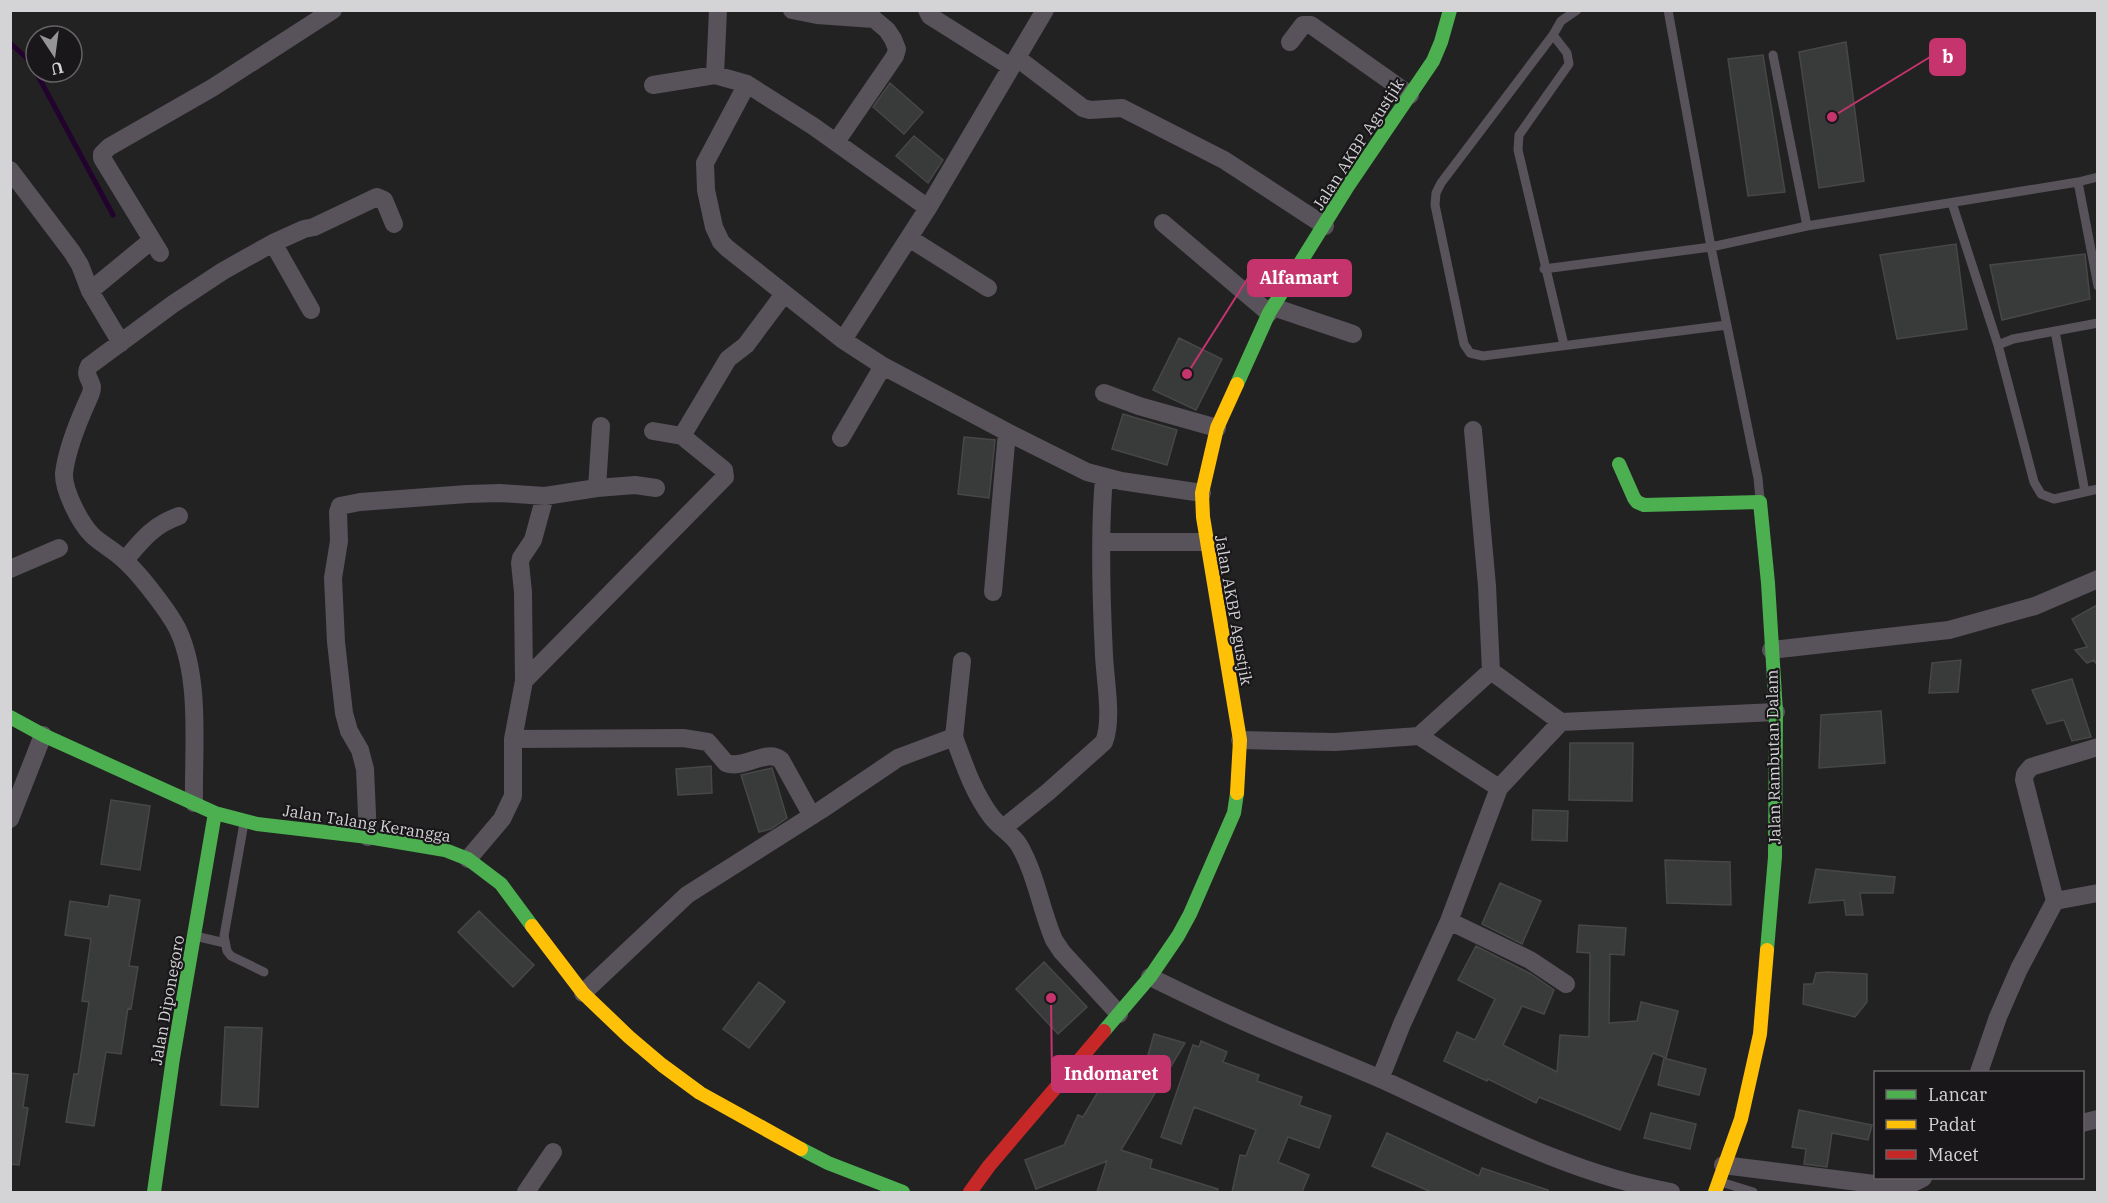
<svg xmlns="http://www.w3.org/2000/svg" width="2108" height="1203" font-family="'IBM Plex Serif',serif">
	<rect width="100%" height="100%" fill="#222"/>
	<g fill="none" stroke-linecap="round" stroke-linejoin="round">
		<!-- stream -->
		<path stroke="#22032e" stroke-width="5" d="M 10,43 L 30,61 L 113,215"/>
	</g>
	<!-- building -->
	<path fill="#393a3a" stroke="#474747" stroke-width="1.5" d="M 1846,42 L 1864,181 L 1819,188 L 1799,52 Z
		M 1763,55 L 1785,192 L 1748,196 L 1728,59 Z
		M 890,83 L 923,112 L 904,134 L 873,107 Z
		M 914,136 L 943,160 L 928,183 L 896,156 Z
		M 1956,244 L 1967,329 L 1897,339 L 1880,255 Z
		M 2085,254 L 2090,299 L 2002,320 L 1990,265 Z
		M 1179,338 L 1222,359 L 1196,410 L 1153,390 Z
		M 1123,414 L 1177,430 L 1167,465 L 1112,449 Z
		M 964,437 L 995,440 L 989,498 L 958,494 Z
		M 2097,605 L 2097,665 L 2094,660 L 2087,663 L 2075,650 L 2087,647 L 2072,619 Z
		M 1961,660 L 1958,692 L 1929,693 L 1932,663 Z
		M 2072,679 L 2091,737 L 2072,741 L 2064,720 L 2047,724 L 2032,690 Z
		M 1881,711 L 1885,763 L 1819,768 L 1821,715 Z
		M 1570,743 L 1633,743 L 1632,801 L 1569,800 Z
		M 711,766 L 712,793 L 678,795 L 676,769 Z
		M 772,768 L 787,818 L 771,829 L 759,832 L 741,775 Z
		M 111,800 L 150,806 L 140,870 L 101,864 Z
		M 1533,810 L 1568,811 L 1567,841 L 1532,840 Z
		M 1665,860 L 1730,862 L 1731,905 L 1667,903 Z
		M 1816,869 L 1895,877 L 1893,893 L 1860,893 L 1863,915 L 1846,915 L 1844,900 L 1809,903 Z
		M 1500,883 L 1541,901 L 1522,944 L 1482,924 Z
		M 110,895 L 140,900 L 129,966 L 138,967 L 131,1009 L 128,1008 L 121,1054 L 106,1052 L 94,1126 L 66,1122 L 74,1074 L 78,1074 L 89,1002 L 82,1001 L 91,939 L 65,935 L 70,901 L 108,907 Z
		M 479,911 L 534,965 L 513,987 L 458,932 Z
		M 1579,925 L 1626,928 L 1624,955 L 1610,954 L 1609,1023 L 1637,1021 L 1641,1002 L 1678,1011 L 1666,1058 L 1653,1053 L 1620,1130 L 1539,1097 L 1536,1103 L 1488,1079 L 1487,1081 L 1444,1061 L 1457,1032 L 1475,1040 L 1495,999 L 1458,980 L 1476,946 L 1531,974 L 1554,990 L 1544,1014 L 1522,1006 L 1503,1045 L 1557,1072 L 1560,1035 L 1589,1037 L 1590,953 L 1577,952 Z
		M 1044,962 L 1087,1007 L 1058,1034 L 1016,989 Z
		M 1828,972 L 1867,974 L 1867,1002 L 1855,1017 L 1803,1004 L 1804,984 L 1813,984 L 1816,973 Z
		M 759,982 L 785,1002 L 749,1048 L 723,1029 Z
		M 225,1027 L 262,1028 L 258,1107 L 221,1105 Z
		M 1154,1034 L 1185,1043 L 1121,1150 L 1152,1160 L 1150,1168 L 1218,1189 L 1217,1192 L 1097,1192 L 1107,1161 L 1036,1189 L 1025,1160 L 1064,1145 L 1078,1115 L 1083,1117 L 1114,1065 L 1141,1080 Z
		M 1201,1041 L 1227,1052 L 1223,1062 L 1259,1075 L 1257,1081 L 1302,1097 L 1299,1105 L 1331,1116 L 1319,1148 L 1288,1137 L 1278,1162 L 1309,1175 L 1302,1192 L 1232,1192 L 1240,1155 L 1246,1156 L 1256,1130 L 1194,1107 L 1181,1144 L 1161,1137 L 1193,1045 L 1199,1047 Z
		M 1664,1058 L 1706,1069 L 1699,1095 L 1658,1085 Z
		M 10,1073 L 28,1075 L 23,1107 L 28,1108 L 19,1165 L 10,1164 Z
		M 1799,1110 L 1872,1125 L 1868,1140 L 1832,1133 L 1827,1167 L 1804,1164 L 1806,1149 L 1792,1147 Z
		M 1651,1113 L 1696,1124 L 1690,1149 L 1644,1138 Z
		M 1387,1133 L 1479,1176 L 1482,1168 L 1548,1190 L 1548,1192 L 1431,1192 L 1372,1166 Z"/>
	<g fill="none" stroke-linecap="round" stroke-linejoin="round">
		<!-- lane -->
		<path stroke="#58525b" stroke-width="9" d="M 1577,10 L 1561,21 L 1553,35 L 1441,183 L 1436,193 L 1435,205 L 1464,344 L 1470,353 L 1483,356 L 1727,325
			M 1668,10 L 1711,247 L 1758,478 L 1760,499
			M 1553,35 L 1567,53 L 1569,64 L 1519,135 L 1518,150 L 1564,345
			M 1773,55 L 1807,226
			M 2078,182 L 2098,286
			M 1952,203 L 1998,345 L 2034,482 L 2041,494 L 2054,499 L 2098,489
			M 1544,269 L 1711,247 L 1807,226 L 2078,182 L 2098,177
			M 2055,331 L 2085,492
			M 1998,345 L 2013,339 L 2098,323
			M 244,823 L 224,936 L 227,951 L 231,956 L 264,972
			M 195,936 L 225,943
			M 1721,1182 L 1753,1192"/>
		<!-- street -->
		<path stroke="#58525b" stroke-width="18" d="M 792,10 L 817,15 L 874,19 L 887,30 L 893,39 L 897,49 L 895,56 L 836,142
			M 927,10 L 930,16 L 1011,67
			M 1290,42 L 1303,25 L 1311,25 L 1410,95
			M 1017,58 L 1083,108 L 1090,110 L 1122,108 L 1224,160 L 1325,226
			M 715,75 L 718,10
			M 747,84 L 705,163 L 706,190 L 714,227 L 721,242 L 727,248 L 843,340 L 883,366 L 1007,432 L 1087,472 L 1121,481 L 1202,493
			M 653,85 L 715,75 L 747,84 L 813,126 L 928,208
			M 10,170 L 72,252 L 80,265 L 90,291 L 121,343
			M 1163,223 L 1269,313
			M 909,238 L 988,288
			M 273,243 L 311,310
			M 160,253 L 102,158 L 102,154 L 109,147 L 212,88 L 333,10
			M 90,291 L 152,240
			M 1273,307 L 1353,334
			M 843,340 L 928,208 L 1045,10
			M 1104,393 L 1139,406 L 1217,428
			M 1473,430 L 1487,586 L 1491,671
			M 682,436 L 728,359 L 746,345 L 784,294
			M 841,438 L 883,366
			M 597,488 L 635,485 L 656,488
			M 1102,542 L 1205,542
			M 125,560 C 142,540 153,525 179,516
			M 10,569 L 59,548
			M 993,592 L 1007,432
			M 1771,650 L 1949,630 L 2035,606 L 2098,579
			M 524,681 L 523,592 L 520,563 L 521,558 L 533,540 L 545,496
			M 954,737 C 964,764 973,792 991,816 C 999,827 1012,834 1019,845 C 1036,874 1041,910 1054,940 L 1062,952 L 1119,1014
			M 513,739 L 683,738 L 708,742 L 726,763 C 744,770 766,748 781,760 L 812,816
			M 1240,740 L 1335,742 L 1419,736
			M 1499,788 L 1419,736 L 1491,671 L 1561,722
			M 194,803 C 193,750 201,682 179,632 C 171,614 139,573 124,560 C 114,550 101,544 92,535 C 80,523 63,490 64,473 C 67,449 78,422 88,400 C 90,396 92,391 92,387 C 90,378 84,375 89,366 L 173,304 L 223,271 L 273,243 L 304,229 L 314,227 L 377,197 L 384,200 L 394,224
			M 10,819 L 43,735
			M 1003,828 L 1048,792 L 1104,742 C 1113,719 1105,680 1104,655 C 1101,596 1099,536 1104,477
			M 368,837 L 365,769 L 360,750 L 349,731 L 344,713 L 336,642 L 333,578 L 339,541 L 338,512 L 340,506 L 360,502 L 467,494 L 500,493 L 545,496 L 597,488 L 601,426
			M 468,859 L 502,819 L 513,796 L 513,739 L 524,681 L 725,477 L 724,470 L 682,436 L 653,431
			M 2055,901 L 2098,893
			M 1449,921 L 1530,960 L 1566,984
			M 1150,977 C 1177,990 1205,1004 1232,1016 C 1282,1039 1333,1058 1383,1080 C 1477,1123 1569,1174 1671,1192
			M 583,993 L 687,895 L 821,810 L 898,758 L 954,737 L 962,661
			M 1979,1072 L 1998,1017 L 2019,969 L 2055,901 L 2024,780 L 2025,774 L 2031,767 L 2098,747
			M 1380,1079 L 1402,1024 L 1449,921 L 1499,788 L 1561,722 L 1776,712
			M 2082,1123 L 2098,1119
			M 1723,1165 L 1898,1187 L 1915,1182 L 1923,1178
			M 526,1192 L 553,1152"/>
		<!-- fast -->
		<path stroke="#4caf50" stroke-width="14" d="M 1237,384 L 1269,313 L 1348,186 L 1433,61 L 1441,42 L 1450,10
			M 1619,464 L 1634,498 L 1637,502 L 1644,505 L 1760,502 L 1768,583 L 1776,712 L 1775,857 L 1767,950
			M 10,717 L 43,735 L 215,813 L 257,824 L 368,837 L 445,850 L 468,859 L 501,884 L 532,926
			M 1104,1031 L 1150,977 L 1178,936 L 1190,914 L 1234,813 L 1237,793
			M 801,1149 L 828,1163 L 903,1192
			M 154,1192 L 173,1058 L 215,813"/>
		<!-- slow -->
		<path stroke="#ffc107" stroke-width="14" d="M 1237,793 L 1240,740 L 1203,517 L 1202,493 L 1217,428 L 1237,384
			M 532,926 L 583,993 L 629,1037 L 662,1065 L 700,1093 L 801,1149
			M 1715,1192 L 1741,1119 L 1760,1034 L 1767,950"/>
		<!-- jam -->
		<path stroke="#c62828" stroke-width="14" d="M 970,1192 L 989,1166 L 1104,1031"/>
	</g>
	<g text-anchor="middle" stroke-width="4.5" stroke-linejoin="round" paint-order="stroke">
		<!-- street labels -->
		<g font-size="16" fill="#d4d3d5" stroke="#19171a">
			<text transform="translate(1358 144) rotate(-57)" y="6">Jalan AKBP Agustjik</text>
			<text transform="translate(1234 610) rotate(80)" y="6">Jalan AKBP Agustjik</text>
			<text transform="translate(1773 757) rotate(-91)" y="6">Jalan Rambutan Dalam</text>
			<text transform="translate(367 823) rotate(9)" y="6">Jalan Talang Kerangga</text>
			<text transform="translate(167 1000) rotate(-80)" y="6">Jalan Diponegoro</text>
		</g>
	</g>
	<!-- callouts -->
	<path fill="none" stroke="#c5346d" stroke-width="2" d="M1832 117L1930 57M1187 374L1248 278M1051 998L1052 1074"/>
	<g fill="#c5346d" stroke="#19171a" stroke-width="2">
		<circle cx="1832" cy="117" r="6"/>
		<circle cx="1187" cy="374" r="6"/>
		<circle cx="1051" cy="998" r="6"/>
	</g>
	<g fill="#c5346d" stroke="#c5346d" stroke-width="2">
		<rect x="1930" y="39" width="35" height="36" rx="6"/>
		<rect x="1248" y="260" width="103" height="36" rx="6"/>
		<rect x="1052" y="1056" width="118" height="36" rx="6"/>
	</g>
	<g font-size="18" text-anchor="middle" font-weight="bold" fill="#fff">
		<text x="1948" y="63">b</text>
		<text x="1299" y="284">Alfamart</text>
		<text x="1111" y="1080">Indomaret</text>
	</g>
	<!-- border -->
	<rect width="2108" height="1203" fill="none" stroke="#d4d3d5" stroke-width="24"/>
	<!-- legend -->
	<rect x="1874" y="1071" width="210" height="108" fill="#19171a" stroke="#646265" stroke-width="1.5"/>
	<rect x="1886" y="1090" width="30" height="9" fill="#4caf50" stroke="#646265" stroke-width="1.5"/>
	<text x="1928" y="1101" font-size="18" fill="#d4d3d5">Lancar</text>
	<rect x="1886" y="1120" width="30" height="9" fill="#ffc107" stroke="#646265" stroke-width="1.5"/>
	<text x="1928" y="1131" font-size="18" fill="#d4d3d5">Padat</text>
	<rect x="1886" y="1150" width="30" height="9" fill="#c62828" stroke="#646265" stroke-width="1.5"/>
	<text x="1928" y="1161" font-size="18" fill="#d4d3d5">Macet</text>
	<!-- north arrow -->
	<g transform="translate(54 54) rotate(167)"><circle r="28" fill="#19171a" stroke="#646265" stroke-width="1.5"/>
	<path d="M0-4.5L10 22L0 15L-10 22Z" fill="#969596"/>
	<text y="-9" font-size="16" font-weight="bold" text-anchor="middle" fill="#d4d3d5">U</text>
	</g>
</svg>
